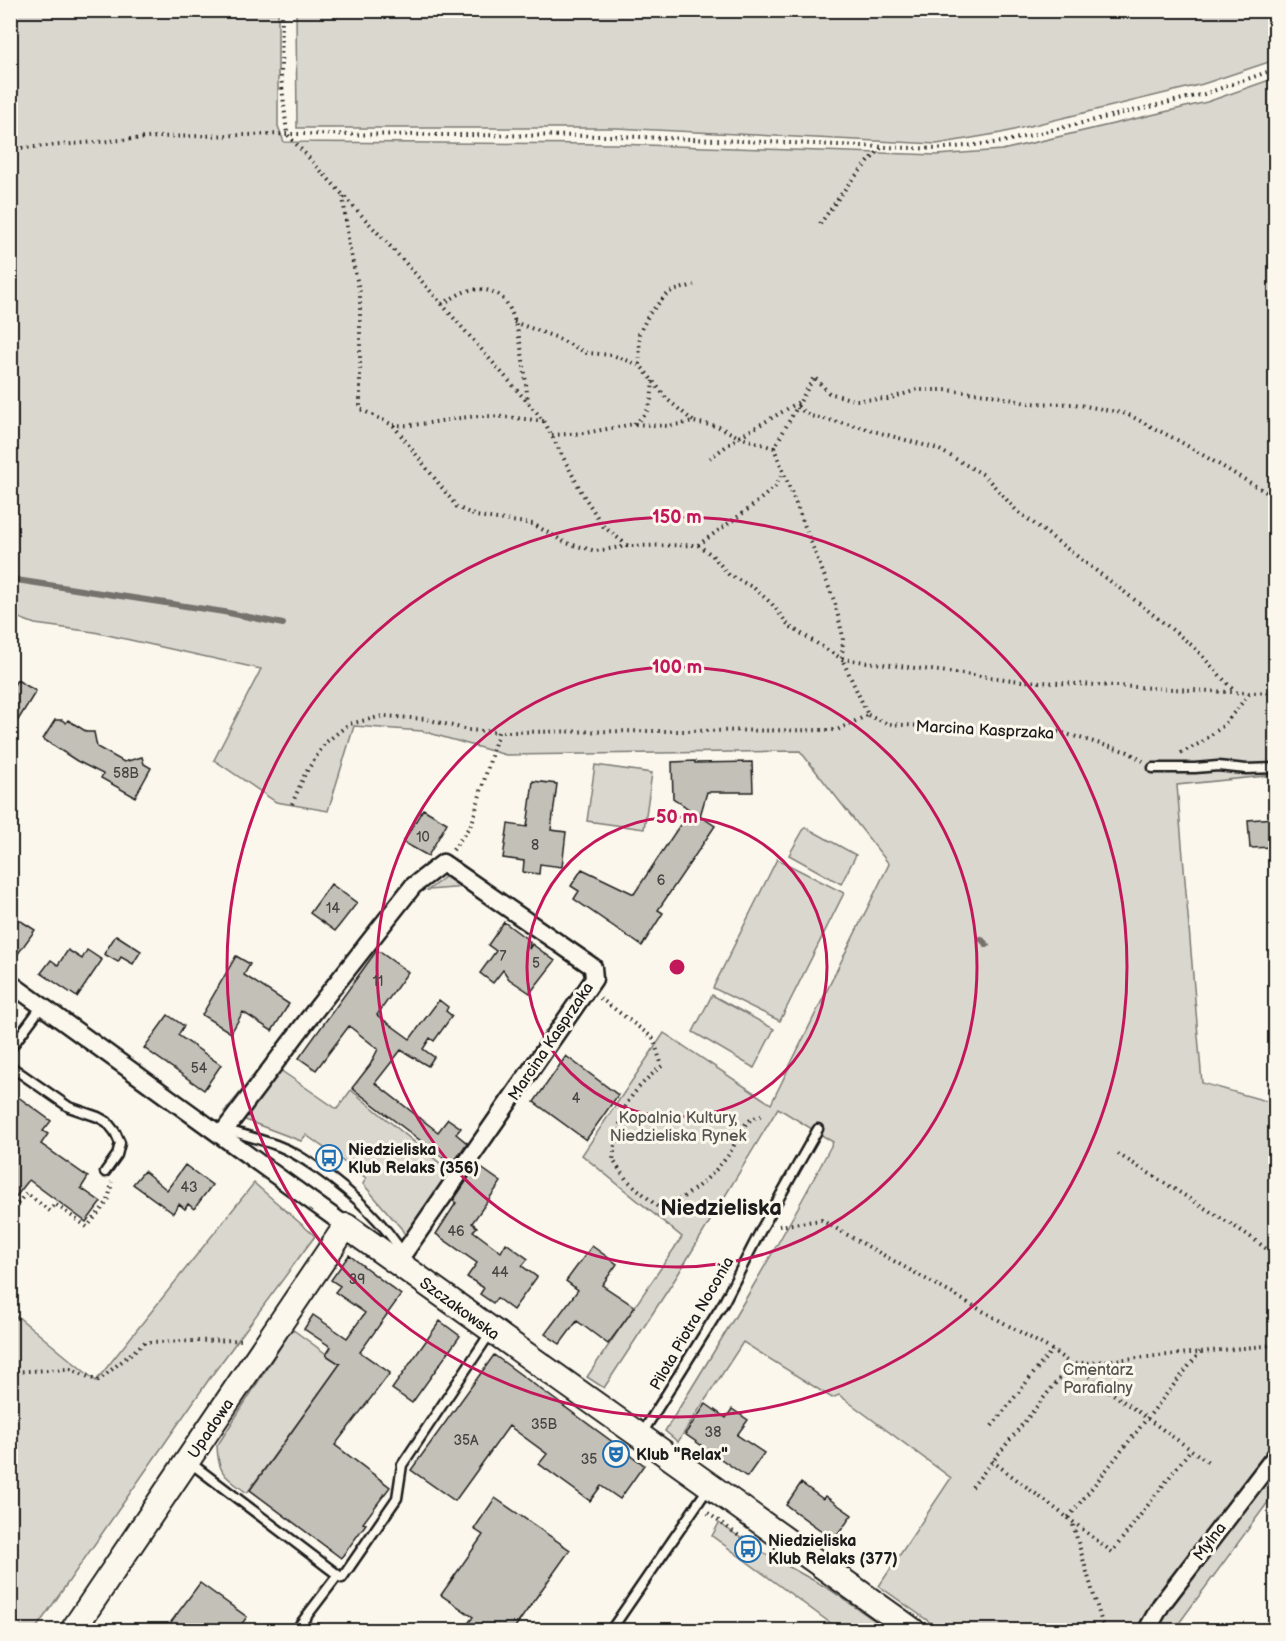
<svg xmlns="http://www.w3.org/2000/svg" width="1286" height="1641" font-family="'Balsamiq Sans',sans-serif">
	<rect width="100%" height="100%" fill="#fbf7ec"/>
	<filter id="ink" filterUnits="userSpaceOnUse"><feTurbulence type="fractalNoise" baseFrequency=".0167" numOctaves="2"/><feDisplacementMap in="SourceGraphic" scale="12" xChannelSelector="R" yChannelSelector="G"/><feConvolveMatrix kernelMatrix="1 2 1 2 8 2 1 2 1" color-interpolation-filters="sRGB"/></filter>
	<g filter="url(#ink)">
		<!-- green -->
		<path fill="#dad7ce" stroke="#7b7a75" stroke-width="1.5" d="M 10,11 L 278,11 L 278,126 L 284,142 L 616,144 L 937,155 L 1002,150 L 1207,102 L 1275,78 L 1275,775 L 1177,785 L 1202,1083 L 1270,1102 L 1273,1197 L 1276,1198 L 1275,1495 L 1274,1494 L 1174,1630 L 941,1630 L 879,1586 L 951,1478 L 839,1395 L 832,1398 L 743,1342 L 678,1442 L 665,1431 C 724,1336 782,1241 833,1142 L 778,1108 L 677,1276 L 604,1388 L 587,1377 L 682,1237 L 582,1155 L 664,1033 L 771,1104 L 889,864 L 800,751 L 506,755 L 422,731 L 354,726 L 328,811 L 276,802 L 214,760 L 261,669 L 94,632 L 35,624 L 11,615 Z
			M 296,11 L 1275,11 L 1275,60 L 1203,84 L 1001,133 L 937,144 L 616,128 L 297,128 Z
			M 595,765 L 652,773 L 644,829 L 587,821 Z
			M 805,827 L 856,855 L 841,884 L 789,855 Z
			M 777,859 L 844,893 L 780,1021 L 713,988 Z
			M 445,877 L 452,877 L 467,887 L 428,890 Z
			M 712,995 L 774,1029 L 754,1068 L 693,1032 Z
			M 267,1061 L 337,1109 L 351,1090 L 458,1178 L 410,1244 L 401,1228 L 363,1184 L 366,1178 L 306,1135 L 301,1141 L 224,1112 Z
			M 254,1183 L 315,1236 L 212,1375 L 35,1630 L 11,1630 L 11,1324 L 17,1316 L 96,1381 Z
			M 292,1329 L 340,1364 L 247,1493 C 226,1477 218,1475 217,1446 Z
			M 719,1523 L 757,1549 L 829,1589 L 888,1630 L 840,1630 L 712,1536 Z"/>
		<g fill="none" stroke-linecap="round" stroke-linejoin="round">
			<!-- stream -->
			<path stroke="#74726e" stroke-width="6" d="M 10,579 L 224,612 L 283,624
				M 981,939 L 987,945"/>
		</g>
		<!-- building -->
		<path fill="#c3c0b8" stroke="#1c1c1c" stroke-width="1.5" d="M 17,680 L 36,691 L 10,733 L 10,691 Z
			M 55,720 L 62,720 L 66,723 L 68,720 L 87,732 L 94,732 L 97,747 L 124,762 L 142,757 L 144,764 L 151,768 L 135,797 L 101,778 L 103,774 L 77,761 L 43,739 Z
			M 695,761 L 695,763 L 752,762 L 753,792 L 707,792 L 700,816 L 715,826 L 658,910 L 663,913 L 642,946 L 574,899 L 579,891 L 571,886 L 582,869 L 634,894 L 690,810 L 673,798 L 672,762 Z
			M 533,781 L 557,784 L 551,830 L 566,832 L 562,867 L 540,864 L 539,874 L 523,872 L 524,861 L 503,858 L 508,824 L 527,827 Z
			M 423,809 L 447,823 L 428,856 L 403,842 Z
			M 1275,818 L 1275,847 L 1250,848 L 1248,820 Z
			M 331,884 L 357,903 L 335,931 L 310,913 Z
			M 10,914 L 35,930 L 10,965 Z
			M 504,922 L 527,939 L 530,942 L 529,949 L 532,944 L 555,961 L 530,993 L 509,979 L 503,970 L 493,983 L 480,973 L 496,951 L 488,945 Z
			M 116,935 L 141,951 L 133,964 L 121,957 L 118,962 L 104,954 Z
			M 68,950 L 82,959 L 87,950 L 102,960 L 77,997 L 41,973 L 51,960 L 58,965 Z
			M 377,950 L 408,972 L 377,1015 L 410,1039 L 439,1000 L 448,1007 L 446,1011 L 452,1016 L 434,1041 L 430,1038 L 423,1049 L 434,1057 L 428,1066 L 401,1050 L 375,1083 L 438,1132 L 448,1119 L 461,1128 L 456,1134 L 467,1143 L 456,1159 L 447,1161 L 352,1088 L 370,1065 L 378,1049 L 349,1026 L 316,1070 L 299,1058 Z
			M 236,956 L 250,964 L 244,975 L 289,1004 L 272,1031 L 243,1012 L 231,1033 L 202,1015 Z
			M 168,1015 L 184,1026 L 178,1035 L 221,1065 L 204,1090 L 144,1048 Z
			M 566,1056 L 618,1095 L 586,1140 L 534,1102 Z
			M 10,1091 L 51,1121 L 43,1131 L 48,1134 L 41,1144 L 88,1177 L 81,1188 L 101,1202 L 86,1222 L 29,1180 L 10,1204 Z
			M 185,1165 L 212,1185 L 194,1209 L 188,1204 L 185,1209 L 179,1204 L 173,1213 L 133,1184 L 144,1171 L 167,1190 Z
			M 477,1165 L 501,1182 L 472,1223 L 477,1227 L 473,1231 L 501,1252 L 506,1243 L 528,1259 L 522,1266 L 537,1277 L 513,1310 L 497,1298 L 493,1303 L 480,1294 L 484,1288 L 467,1277 L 477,1263 L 436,1234 L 456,1203 L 453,1201 Z
			M 592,1246 L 617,1264 L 602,1285 L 635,1307 L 608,1344 L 577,1321 L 560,1344 L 545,1334 L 578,1290 L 566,1281 Z
			M 349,1255 L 401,1295 L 360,1352 L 390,1373 L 335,1445 L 390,1487 L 363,1523 L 366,1524 L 341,1558 L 250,1490 L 340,1364 L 326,1355 L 331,1347 L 304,1329 L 313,1315 L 347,1338 L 365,1313 L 335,1292 L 340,1286 L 331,1280 Z
			M 440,1321 L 460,1336 L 412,1403 L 392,1389 Z
			M 494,1355 L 644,1465 L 620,1499 L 601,1486 L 590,1501 L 539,1464 L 547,1454 L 509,1426 L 455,1501 L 411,1470 Z
			M 706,1404 L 726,1418 L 732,1409 L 748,1420 L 737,1435 L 764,1453 L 747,1477 L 685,1434 Z
			M 801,1483 L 823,1499 L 825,1496 L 852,1515 L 834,1540 L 786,1505 Z
			M 495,1498 L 570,1550 L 513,1630 L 463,1630 L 473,1617 L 441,1595 L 483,1535 L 474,1529 Z
			M 200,1583 L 247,1617 L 237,1630 L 165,1630 Z"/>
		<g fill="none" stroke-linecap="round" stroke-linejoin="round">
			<defs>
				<path id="lane" d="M 1153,768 L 1195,768 L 1218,766 L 1246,769 L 1276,768
					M 10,1049 L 42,1006
					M 10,1066 L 69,1107 L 98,1117 L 107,1122 L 115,1132 L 120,1143 L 117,1155 L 105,1172
					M 223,1129 C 241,1134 259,1139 276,1145 C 293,1151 307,1161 320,1170 C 354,1194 382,1220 404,1255
					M 641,1435 L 724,1302 L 762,1228 L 818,1129
					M 188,1461 L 342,1578 L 397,1498 L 402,1465 L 491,1332
					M 296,1630 L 338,1575
					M 611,1630 L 709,1487"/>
				<path id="street" d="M 10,983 L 346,1226
					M 221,1135 L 306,1022 L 413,886 L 443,863 L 593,967 L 594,979 L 397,1263
					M 1147,1630 L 1161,1605 L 1276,1455"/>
				<path id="secondary" d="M 73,1630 L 346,1226 L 912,1630"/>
			</defs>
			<!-- lane casing -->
			<use href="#lane" stroke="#1c1c1c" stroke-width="13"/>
			<!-- street casing -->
			<use href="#street" stroke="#1c1c1c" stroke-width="21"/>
			<!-- secondary casing -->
			<use href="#secondary" stroke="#1c1c1c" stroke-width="28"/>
			<!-- path -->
			<path stroke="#1c1c1c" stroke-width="4" stroke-dasharray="1.5 4.5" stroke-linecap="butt" d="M 282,10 L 281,76 L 287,134 L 411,269 L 544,421 L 582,493 L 603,526 L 628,546 L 698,545 L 712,555 L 729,575 L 754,588 L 772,604 L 789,626 L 842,659 L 1021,681 L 1249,693 L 1276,692
				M 10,149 L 159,137 L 287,134 L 617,136 L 937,149 L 1002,142 L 1204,94 L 1276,69
				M 343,196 L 349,246 L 360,293 L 360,409 L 393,425 L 457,507 L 476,516 L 533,524 L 566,543 L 596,551 L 628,546
				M 820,224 L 850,182 L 882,147
				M 442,304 C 450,300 462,291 471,290 C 484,288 497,291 505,301 C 521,321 525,377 528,402
				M 514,322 L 555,337 L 587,353 L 612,355 L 640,365
				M 797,407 L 810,416 L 856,426 L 938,449 L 984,475 L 1016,510 L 1131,597 L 1194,647 L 1235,692
				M 693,421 L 668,400 L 640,365 L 639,334 L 649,314 L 669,292 L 694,285
				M 634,424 C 652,410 651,402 653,381
				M 393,425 C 424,427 451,417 482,416 C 502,416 523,419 544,421
				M 552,435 L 585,433 L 634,424 L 668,426 L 693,422 L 717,426 L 739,437 L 799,402
				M 774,448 L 814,377 L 829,393 L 854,400 L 888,399 L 917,390 L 945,390 L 988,394 L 1026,403 L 1075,404 L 1127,414 L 1179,441 L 1276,498
				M 698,545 L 750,508 L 776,486 L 782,472
				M 868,715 L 888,724 L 1011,731 L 1049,729 L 1128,752 L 1143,761
				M 1181,753 L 1202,742 L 1224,725 L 1249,694
				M 292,804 L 305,774 L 325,743 L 349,724 L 383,716 L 426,719 L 468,730 L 498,732
				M 453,850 L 472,823 L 498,732 L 837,730 L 868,715 L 842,659 L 843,637 L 835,603 L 774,448 L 739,437 L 710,458
				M 600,998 L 653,1038 L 662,1066 C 644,1080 614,1109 621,1133 L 615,1145 L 613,1160 L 626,1179 L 658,1207 C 680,1206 717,1172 729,1154 C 739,1139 741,1119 761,1116
				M 1118,1154 L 1248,1235 L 1276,1256
				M 10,1213 L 26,1193 L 50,1211 L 55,1204 L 87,1227 L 108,1201 L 112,1182
				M 779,1226 L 821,1220 L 1052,1350 L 1071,1364 L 1276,1345
				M 10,1372 L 70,1369 L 98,1381 L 145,1342 L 242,1340 L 244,1342
				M 992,1426 L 1052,1350
				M 992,1461 L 1068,1518 L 1200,1352
				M 972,1487 L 1071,1364 L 1211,1464
				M 708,1513 L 750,1544
				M 1068,1518 L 1112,1552 L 1191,1449
				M 1073,1525 L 1104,1630"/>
			<!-- lane -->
			<use href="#lane" stroke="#fbf7ec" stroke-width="8"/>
			<!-- street -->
			<use href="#street" stroke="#fbf7ec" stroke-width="16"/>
			<!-- secondary -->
			<use href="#secondary" stroke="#fbf7ec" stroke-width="24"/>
		</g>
	</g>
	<!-- distance rings -->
	<g fill="none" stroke="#c2185b" stroke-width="3">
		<circle cx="677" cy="967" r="150"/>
		<circle cx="677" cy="967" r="300"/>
		<circle cx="677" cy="967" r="450"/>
	</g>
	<!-- icons -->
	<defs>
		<symbol id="bus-ring" viewBox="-11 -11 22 22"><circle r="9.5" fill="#fbf7ec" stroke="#1f6fb2" stroke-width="1.5"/><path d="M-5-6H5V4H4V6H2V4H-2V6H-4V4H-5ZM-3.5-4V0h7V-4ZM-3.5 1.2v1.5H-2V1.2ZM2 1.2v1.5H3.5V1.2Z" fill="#1f6fb2"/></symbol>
		<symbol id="theatre-ring" viewBox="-11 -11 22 22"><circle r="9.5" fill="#fbf7ec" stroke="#1f6fb2" stroke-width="1.5"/><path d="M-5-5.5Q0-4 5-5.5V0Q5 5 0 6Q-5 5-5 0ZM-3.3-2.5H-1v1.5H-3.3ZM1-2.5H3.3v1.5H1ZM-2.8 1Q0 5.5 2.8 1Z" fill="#1f6fb2"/></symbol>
	</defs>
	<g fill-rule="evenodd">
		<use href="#bus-ring" x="314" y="1143" width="30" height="30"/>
		<use href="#theatre-ring" x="601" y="1439" width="30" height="30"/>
		<use href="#bus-ring" x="733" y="1534" width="30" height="30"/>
	</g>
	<g text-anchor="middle" stroke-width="6" stroke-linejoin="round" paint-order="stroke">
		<!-- number labels -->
		<g font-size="14" fill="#464543">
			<text x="126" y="778">58B</text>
			<text x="423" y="842">10</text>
			<text x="535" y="850">8</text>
			<text x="661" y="885">6</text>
			<text x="333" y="913">14</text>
			<text x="503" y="961">7</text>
			<text x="536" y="968">5</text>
			<text x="378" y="986">11</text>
			<text x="199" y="1073">54</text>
			<text x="576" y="1103">4</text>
			<text x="189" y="1192">43</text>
			<text x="456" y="1236">46</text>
			<text x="500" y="1277">44</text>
			<text x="357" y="1284">39</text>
			<text x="544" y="1429">35B</text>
			<text x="713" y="1437">38</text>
			<text x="466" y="1445">35A</text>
			<text x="589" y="1464">35</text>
		</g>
		<!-- street labels -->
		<g font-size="16" fill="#1c1c1c" stroke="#fbf7ec">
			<text transform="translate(985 729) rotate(3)" y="6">Marcina Kasprzaka</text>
			<text transform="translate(550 1041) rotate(-56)" y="6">Marcina Kasprzaka</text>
			<text transform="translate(460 1308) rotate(36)" y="6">Szczakowska</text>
			<text transform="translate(691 1323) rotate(-60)" y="6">Pilota Piotra Noconia</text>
			<text transform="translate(210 1428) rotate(-56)" y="6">Upadowa</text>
			<text transform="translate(1209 1541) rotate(-53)" y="6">Mylna</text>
		</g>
		<!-- park labels -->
		<g font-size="16" fill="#555451" stroke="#fbf7ec">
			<text x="678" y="1123">Kopalnia Kultury,<tspan x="678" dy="18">Niedzieliska Rynek</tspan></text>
			<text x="1098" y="1375">Cmentarz<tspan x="1098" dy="18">Parafialny</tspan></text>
		</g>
		<!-- poi labels -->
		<g font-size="16" font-weight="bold" fill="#1c1c1c" stroke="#fbf7ec" text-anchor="start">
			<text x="348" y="1155">Niedzieliska<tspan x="348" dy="18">Klub Relaks (356)</tspan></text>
			<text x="636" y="1460">Klub "Relax"</text>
			<text x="768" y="1546">Niedzieliska<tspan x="768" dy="18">Klub Relaks (377)</tspan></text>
		</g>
		<!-- district labels -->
		<g font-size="22" font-weight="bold" fill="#1c1c1c" stroke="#fbf7ec">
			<text x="721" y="1215">Niedzieliska</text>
		</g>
	</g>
	<circle cx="677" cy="967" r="9" fill="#c2185b" stroke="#fbf7ec" stroke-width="3"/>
	<g font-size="18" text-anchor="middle" font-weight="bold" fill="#c2185b" stroke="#fbf7ec" stroke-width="6" stroke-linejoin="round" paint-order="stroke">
		<text x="677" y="523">150 m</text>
		<text x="677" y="673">100 m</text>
		<text x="677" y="823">50 m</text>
	</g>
	<!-- margin -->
	<rect width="1286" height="1641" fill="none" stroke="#fbf7ec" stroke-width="36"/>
	<rect x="18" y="18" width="1250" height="1605" fill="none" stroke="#1c1c1c" stroke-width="2" filter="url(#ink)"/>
</svg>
